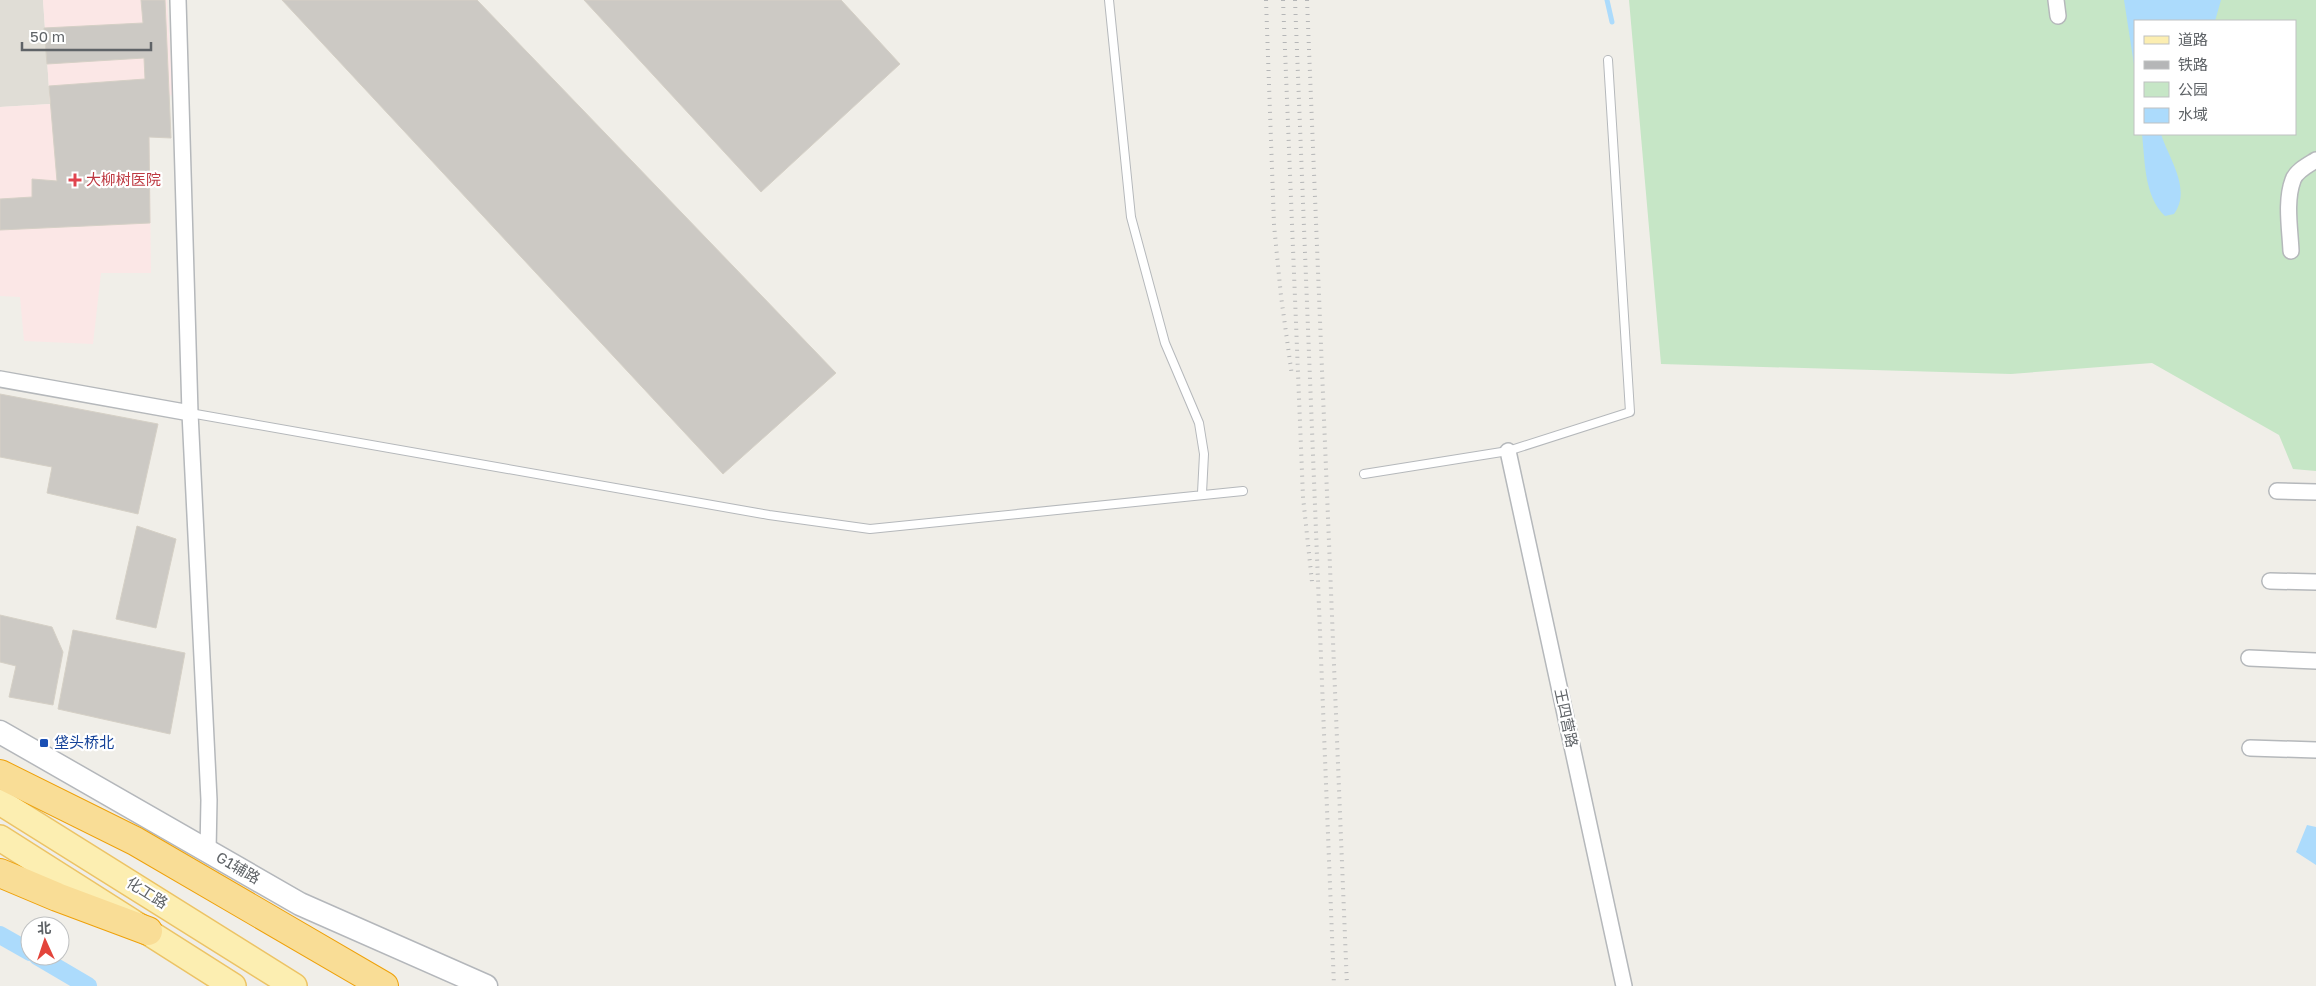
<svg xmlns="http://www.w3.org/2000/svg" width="2316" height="986" font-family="'Golos Text','Noto Sans SC',sans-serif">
	<rect width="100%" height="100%" fill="#f0eee8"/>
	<!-- education -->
	<path fill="#e0ddd6" d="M 0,0 L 43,0 L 50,104 L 0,107 Z"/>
	<!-- medical -->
	<path fill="#fbe7e6" d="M 43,0 L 167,0 L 173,95 L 149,97 L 151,273 L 101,273 L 93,344 L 24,341 L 20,297 L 0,296 L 0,107 L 50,104 Z"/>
	<!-- green -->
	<path fill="#c6e6c6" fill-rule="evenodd" d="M 1629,0 L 2316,0 L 2316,471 L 2293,469 L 2279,435 L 2152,363 L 2011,374 L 1661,364 ZM 2135,21 L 2295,21 L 2295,134 L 2135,134 Z"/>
	<!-- water -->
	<path fill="#acdbfc" d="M 2124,0 L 2221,0 L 2215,21 L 2135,21 L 2135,71 Z
		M 2142,134 L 2161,134 C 2169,159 2192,189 2174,214 L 2165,216 C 2144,197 2145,160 2142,134 Z
		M 2307,825 L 2316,827 L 2316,865 L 2296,852 Z"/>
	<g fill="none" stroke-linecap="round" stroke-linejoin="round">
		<!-- stream -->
		<path stroke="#acdbfc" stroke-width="5" d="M 1607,0 L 1612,22"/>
		<!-- canal -->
		<path stroke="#acdbfc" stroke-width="18" d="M 0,935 L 30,952
			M 37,956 L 88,986"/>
	</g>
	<!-- building -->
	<path fill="#ccc9c4" stroke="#d5d0c6" d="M 141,0 L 165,0 L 171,138 L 149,137 L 150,223 L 0,230 L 0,199 L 32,197 L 32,179 L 57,181 L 49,86 L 145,79 L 144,58 L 47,64 L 44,28 L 143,23 Z
		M 282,0 L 477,0 L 836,373 L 723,474 Z
		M 584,0 L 841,0 L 900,64 L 761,192 Z
		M 0,394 L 158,424 L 138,514 L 47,493 L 52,467 L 0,457 Z
		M 137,526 L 176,539 L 156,628 L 116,619 Z
		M 0,615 L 52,627 L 63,652 L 53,705 L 9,697 L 16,666 L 0,662 Z
		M 73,630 L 185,653 L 170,734 L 58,709 Z"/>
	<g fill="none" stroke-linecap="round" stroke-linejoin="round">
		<defs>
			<path id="lane" d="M 1109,0 L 1131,217 L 1165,343 L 1199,423 L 1204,454 L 1202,493
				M 190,413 L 769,515 L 870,529 L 1243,491
				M 1364,474 L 1508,451 L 1630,412 L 1608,60"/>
			<path id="street" d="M 178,0 L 190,413 L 209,800 L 208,851
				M 2056,0 L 2058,16
				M 2291,251 C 2290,229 2285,201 2293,180 C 2296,171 2308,165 2316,160
				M 0,379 L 190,413
				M 1508,451 L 1624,986
				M 2277,491 L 2316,492
				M 2270,581 L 2316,582
				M 2249,658 L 2316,661
				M 2250,748 L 2316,750"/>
			<path id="secondary" d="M 0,732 L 300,904 L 486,986"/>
			<path id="primary" d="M 0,802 L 294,986
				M 0,838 L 233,986"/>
			<path id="highway" d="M 0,774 L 135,841 L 384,986
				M 0,873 L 57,897 L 148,931"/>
		</defs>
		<!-- lane casing -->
		<use href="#lane" stroke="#b5b8bb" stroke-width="10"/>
		<!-- street casing -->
		<use href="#street" stroke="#b5b8bb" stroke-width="18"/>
		<!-- secondary casing -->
		<use href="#secondary" stroke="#b4b7bb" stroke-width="25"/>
		<!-- primary casing -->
		<use href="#primary" stroke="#ecc365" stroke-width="28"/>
		<!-- highway casing -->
		<use href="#highway" stroke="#eea10a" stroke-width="30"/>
		<!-- lane -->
		<use href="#lane" stroke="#fff" stroke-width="8"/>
		<!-- street -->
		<use href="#street" stroke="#fff" stroke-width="15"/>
		<!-- secondary -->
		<use href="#secondary" stroke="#fff" stroke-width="22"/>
		<!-- primary -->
		<use href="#primary" stroke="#fceeb1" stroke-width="25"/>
		<!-- highway -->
		<use href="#highway" stroke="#f9dd96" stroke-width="28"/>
		<!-- rail -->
		<path stroke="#b5b6b7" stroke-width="4" stroke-dasharray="1 6" stroke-linecap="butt" d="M 1266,0 L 1274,225 L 1281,296 L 1292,376
			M 1283,0 L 1303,497 L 1312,582
			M 1295,0 L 1334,986
			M 1307,0 L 1347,986"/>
	</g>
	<!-- markers -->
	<path fill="#e0444e" stroke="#fff" stroke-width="2" d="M72.5 172.5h5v5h5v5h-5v5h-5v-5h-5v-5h5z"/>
	<rect fill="#1a4fb4" stroke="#fff" stroke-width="2" x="39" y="738" width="10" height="10" rx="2.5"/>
	<g text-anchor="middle" stroke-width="4.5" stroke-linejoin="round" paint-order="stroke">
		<!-- health labels -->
		<g font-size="15" fill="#be3a42" stroke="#fff" text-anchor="start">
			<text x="86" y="185">大柳树医院</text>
		</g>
		<!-- street labels -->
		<g font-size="15" fill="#5f6367" stroke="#fff">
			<text transform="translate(1566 718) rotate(78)" y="5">王四营路</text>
			<text transform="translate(238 868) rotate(30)" y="5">G1辅路</text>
			<text transform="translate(147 893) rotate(32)" y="5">化工路</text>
		</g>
		<!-- transit labels -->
		<g font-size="15" fill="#164399" stroke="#fff" text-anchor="start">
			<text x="54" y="748">垡头桥北</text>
		</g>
	</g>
	<!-- legend -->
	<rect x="2134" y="20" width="162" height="115" fill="#ffffff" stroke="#bfc1c2"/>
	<rect x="2144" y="36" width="25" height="8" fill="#fceeb1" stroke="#bfc1c2"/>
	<text x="2178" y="45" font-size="15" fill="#5f6367">道路</text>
	<rect x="2144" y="61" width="25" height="8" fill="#b5b6b7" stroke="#bfc1c2"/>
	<text x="2178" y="70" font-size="15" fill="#5f6367">铁路</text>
	<rect x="2144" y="82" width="25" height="15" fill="#c6e6c6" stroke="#bfc1c2"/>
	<text x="2178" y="95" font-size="15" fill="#5f6367">公园</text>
	<rect x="2144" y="108" width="25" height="15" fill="#acdbfc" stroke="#bfc1c2"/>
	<text x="2178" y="120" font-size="15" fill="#5f6367">水域</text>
	<!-- north arrow -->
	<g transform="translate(45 941) rotate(357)"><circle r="24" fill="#ffffff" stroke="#bfc1c2"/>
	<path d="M0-4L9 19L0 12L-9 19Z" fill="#e3443b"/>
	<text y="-8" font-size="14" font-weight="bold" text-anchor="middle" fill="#5f6367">北</text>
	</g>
	<!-- scale -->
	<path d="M22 42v8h129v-8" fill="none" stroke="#5f6367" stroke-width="2.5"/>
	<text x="30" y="42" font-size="15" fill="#5f6367" stroke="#ffffff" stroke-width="4" paint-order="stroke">50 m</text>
</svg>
